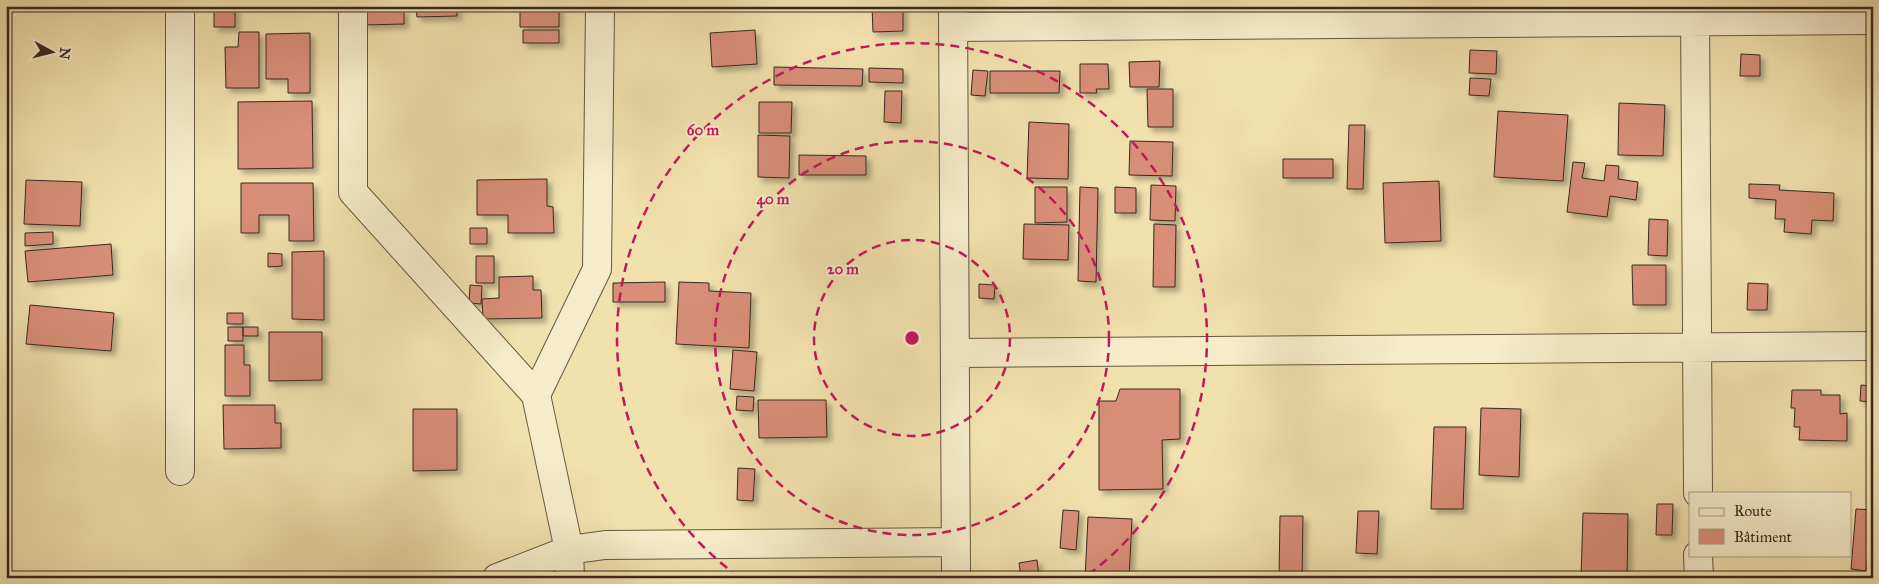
<svg xmlns="http://www.w3.org/2000/svg" width="1879" height="584" font-family="'IM FELL Great Primer',serif">
	<defs>
		<filter id="shadow"><feDropShadow dx="4.5" dy="4.5" stdDeviation="2.5" flood-color="#0004"/></filter>
	</defs>
	<rect width="100%" height="100%" fill="#f1e1ad"/>
	<filter id="stains"><feTurbulence type="fractalNoise" baseFrequency=".004" numOctaves="4"/><feColorMatrix values="0 0 0 0 .2 0 0 0 0 .09 0 0 0 0 .02 0 0 0 .5 -.17"/></filter>
	<radialGradient id="worn" r=".72"><stop offset=".6" stop-color="#630" stop-opacity="0"/><stop offset="1" stop-color="#630" stop-opacity=".3"/></radialGradient>
	<!-- building -->
	<path fill="#d88e77" stroke="#38281e" filter="url(#shadow)" d="M 214,6 L 235,6 L 235,27 L 214,27 Z
		M 416,6 L 457,6 L 457,16 L 417,17 Z
		M 520,6 L 559,6 L 559,27 L 520,27 Z
		M 872,6 L 903,6 L 903,31 L 873,32 Z
		M 404,9 L 404,24 L 364,25 L 364,10 Z
		M 523,30 L 559,30 L 559,43 L 523,43 Z
		M 755,30 L 757,64 L 712,67 L 710,33 Z
		M 239,32 L 259,32 L 259,88 L 226,88 L 225,47 L 238,47 Z
		M 310,33 L 310,93 L 288,93 L 288,79 L 266,79 L 266,34 Z
		M 1470,50 L 1497,51 L 1496,74 L 1469,73 Z
		M 1741,54 L 1760,55 L 1760,76 L 1740,76 Z
		M 1160,61 L 1159,87 L 1130,87 L 1129,62 Z
		M 1080,64 L 1108,64 L 1109,89 L 1096,89 L 1097,93 L 1080,93 Z
		M 774,67 L 863,69 L 862,86 L 774,85 Z
		M 869,68 L 903,69 L 903,83 L 869,82 Z
		M 973,70 L 988,71 L 985,96 L 971,95 Z
		M 990,71 L 1060,71 L 1059,93 L 990,93 Z
		M 1470,78 L 1491,79 L 1489,96 L 1469,95 Z
		M 1147,89 L 1173,89 L 1173,127 L 1148,127 Z
		M 885,91 L 902,91 L 901,123 L 884,122 Z
		M 312,101 L 313,168 L 238,169 L 238,102 Z
		M 759,102 L 792,102 L 791,133 L 759,133 Z
		M 1619,103 L 1665,105 L 1663,156 L 1618,155 Z
		M 1498,111 L 1568,115 L 1563,181 L 1494,177 Z
		M 1029,122 L 1069,124 L 1068,179 L 1027,178 Z
		M 1349,125 L 1365,125 L 1363,189 L 1347,189 Z
		M 758,135 L 790,136 L 789,178 L 758,177 Z
		M 1130,141 L 1173,142 L 1172,176 L 1129,175 Z
		M 799,155 L 866,156 L 866,175 L 799,175 Z
		M 1283,159 L 1333,159 L 1333,178 L 1283,178 Z
		M 1573,162 L 1585,163 L 1582,178 L 1604,181 L 1606,165 L 1619,166 L 1618,179 L 1638,182 L 1636,200 L 1610,196 L 1607,217 L 1567,212 Z
		M 547,179 L 547,206 L 553,207 L 554,233 L 508,233 L 508,215 L 477,215 L 477,180 Z
		M 26,180 L 82,182 L 80,226 L 24,224 Z
		M 1439,181 L 1441,241 L 1385,243 L 1383,183 Z
		M 241,183 L 313,183 L 314,241 L 289,241 L 289,215 L 259,215 L 259,233 L 241,233 Z
		M 1749,184 L 1780,185 L 1779,190 L 1834,193 L 1833,221 L 1812,220 L 1811,234 L 1784,232 L 1785,219 L 1775,219 L 1776,200 L 1749,198 Z
		M 1151,185 L 1176,186 L 1175,221 L 1150,220 Z
		M 1035,187 L 1067,187 L 1067,222 L 1035,223 Z
		M 1080,187 L 1098,188 L 1096,282 L 1078,281 Z
		M 1115,187 L 1136,188 L 1136,213 L 1115,213 Z
		M 1649,219 L 1668,220 L 1667,256 L 1648,255 Z
		M 1024,224 L 1069,225 L 1068,260 L 1023,259 Z
		M 1154,224 L 1176,225 L 1175,287 L 1153,287 Z
		M 470,228 L 487,228 L 487,244 L 470,244 Z
		M 53,232 L 53,244 L 25,246 L 25,233 Z
		M 111,244 L 113,275 L 28,282 L 25,251 Z
		M 324,251 L 324,320 L 292,319 L 292,252 Z
		M 268,253 L 282,254 L 282,266 L 268,267 Z
		M 476,256 L 494,256 L 494,283 L 476,283 Z
		M 1632,265 L 1666,265 L 1666,305 L 1633,305 Z
		M 533,276 L 533,290 L 541,290 L 542,318 L 483,319 L 482,299 L 499,298 L 499,277 Z
		M 665,282 L 665,302 L 613,302 L 613,283 Z
		M 679,282 L 709,283 L 709,291 L 751,293 L 749,348 L 676,344 Z
		M 1748,283 L 1768,284 L 1767,310 L 1747,310 Z
		M 979,284 L 995,285 L 994,299 L 979,298 Z
		M 470,285 L 482,286 L 481,304 L 469,303 Z
		M 30,305 L 114,313 L 111,351 L 26,344 Z
		M 227,313 L 243,313 L 243,324 L 227,324 Z
		M 228,327 L 243,327 L 243,341 L 228,341 Z
		M 243,327 L 258,327 L 258,336 L 243,336 Z
		M 269,332 L 322,332 L 322,380 L 269,381 Z
		M 225,345 L 244,345 L 244,365 L 250,365 L 250,396 L 225,396 Z
		M 733,350 L 757,352 L 754,391 L 730,389 Z
		M 1861,385 L 1873,386 L 1873,402 L 1860,401 Z
		M 1120,389 L 1180,389 L 1180,439 L 1162,440 L 1163,489 L 1099,490 L 1099,401 L 1116,401 Z
		M 1792,390 L 1821,390 L 1821,395 L 1840,395 L 1840,414 L 1847,413 L 1847,441 L 1799,440 L 1800,427 L 1794,427 L 1795,408 L 1791,408 Z
		M 737,396 L 754,397 L 753,411 L 736,410 Z
		M 758,400 L 826,400 L 827,437 L 759,438 Z
		M 223,405 L 275,405 L 275,423 L 281,423 L 281,448 L 224,449 Z
		M 1481,408 L 1521,409 L 1519,477 L 1479,475 Z
		M 413,409 L 457,409 L 457,470 L 413,471 Z
		M 1434,427 L 1466,427 L 1463,509 L 1431,509 Z
		M 738,468 L 755,469 L 753,501 L 737,500 Z
		M 1657,504 L 1673,504 L 1672,535 L 1656,535 Z
		M 1856,509 L 1873,510 L 1873,534 L 1870,534 L 1866,571 L 1851,569 Z
		M 1063,510 L 1079,511 L 1076,550 L 1060,548 Z
		M 1358,511 L 1379,511 L 1377,554 L 1356,553 Z
		M 1583,513 L 1628,514 L 1627,578 L 1581,578 Z
		M 1280,516 L 1303,516 L 1302,578 L 1279,578 Z
		M 1088,517 L 1132,519 L 1129,578 L 1085,578 Z
		M 1037,560 L 1039,578 L 1021,578 L 1019,563 Z"/>
	<g fill="none" stroke-linecap="round" stroke-linejoin="round">
		<defs>
			<path id="street" d="M 353,6 L 353,192 L 536,395 L 569,550 L 570,578
				M 953,6 L 956,578
				M 1695,6 L 1698,493
				M 953,27 L 1873,20
				M 955,353 L 1873,346
				M 536,395 L 597,269 L 600,6
				M 180,471 L 180,6
				M 1698,555 L 1699,578
				M 497,578 L 569,550 L 605,545 L 956,542"/>
		</defs>
		<!-- street casing -->
		<use href="#street" stroke="#665642" stroke-width="30"/>
		<!-- street -->
		<use href="#street" stroke="#f6ecca" stroke-width="28"/>
	</g>
	<!-- distance rings -->
	<g fill="none" stroke="#c2185b" stroke-width="2.5" stroke-dasharray="9 6">
		<circle cx="912" cy="338" r="98"/>
		<circle cx="912" cy="338" r="197"/>
		<path d="M739 577A295 295 0 1 1 1085 577"/>
	</g>
	<circle cx="912" cy="338" r="8" fill="#c2185b" stroke="#f6ecca" stroke-width="2.5"/>
	<g font-size="15" text-anchor="middle" font-weight="bold" fill="#c2185b" stroke="#f6ecca" stroke-width="4" stroke-linejoin="round" paint-order="stroke">
		<text x="703" y="135">60 m</text>
		<text x="773" y="204">40 m</text>
		<text x="843" y="274">20 m</text>
	</g>
	<!-- margin -->
	<rect width="1879" height="584" fill="none" stroke="#f1e1ad" stroke-width="25"/>
	<rect x="8" y="8" width="1864" height="569" fill="none" stroke="#38281e" stroke-width="2.5"/>
	<rect x="12" y="12" width="1854" height="559" fill="none" stroke="#38281e"/>
	<!-- legend -->
	<rect x="1689" y="492" width="162" height="65" fill="#f6ecca" stroke="#aa9e85"/>
	<rect x="1699" y="508" width="25" height="8" fill="#f6ecca" stroke="#aa9e85"/>
	<text x="1734" y="516" font-size="15" fill="#38281e">Route</text>
	<rect x="1699" y="529" width="25" height="15" fill="#d88e77" stroke="#aa9e85"/>
	<text x="1734" y="542" font-size="15" fill="#38281e">Bâtiment</text>
	<!-- north arrow -->
	<g transform="translate(52 52) rotate(97)" stroke="#f6ecca" stroke-width="4" paint-order="stroke">
	<path d="M0-4L9 19L0 12L-9 19Z" fill="#38281e"/>
	<text y="-8" font-size="14" font-weight="bold" text-anchor="middle" fill="#38281e">N</text>
	</g>
	<rect width="100%" height="100%" filter="url(#stains)"/>
	<rect width="100%" height="100%" fill="url(#worn)"/>
</svg>
